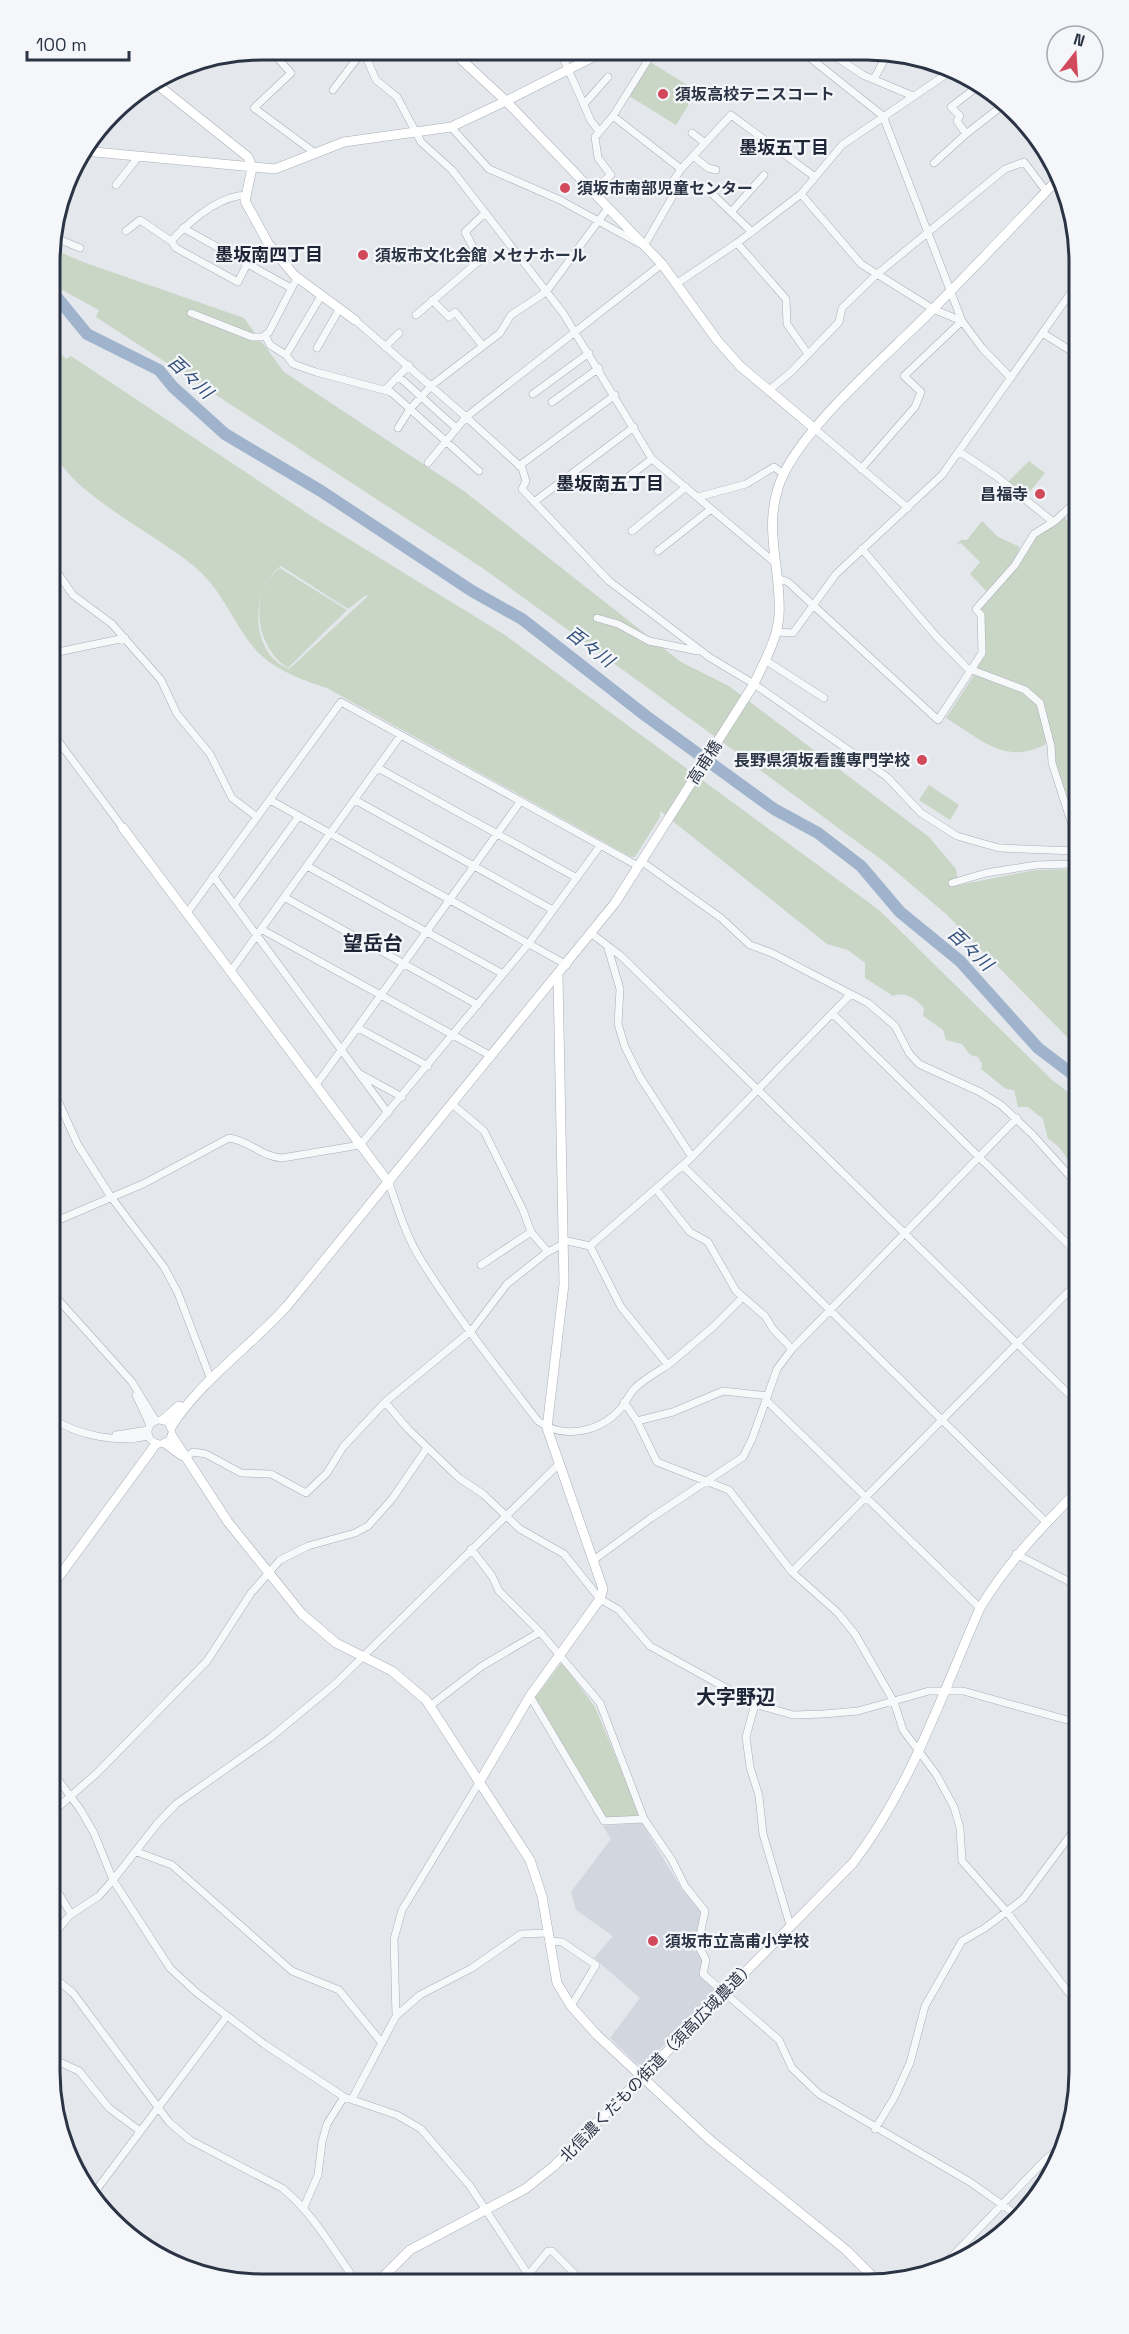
<svg xmlns="http://www.w3.org/2000/svg" width="1129" height="2334" font-family="'Space Grotesk','Noto Sans JP',sans-serif">
	<rect width="100%" height="100%" fill="#e4e7ec"/>
	<!-- built -->
	<path fill="#d2d6de" d="M 642,1823 L 681,1888 L 701,1912 L 695,1945 L 702,1960 L 700,1976 L 717,1992 L 644,2065 L 637,2064 L 610,2038 L 640,1998 L 594,1958 L 613,1936 L 576,1910 L 571,1892 L 611,1839 L 603,1826 Z"/>
	<!-- green -->
	<path fill="#c9d6c5" fill-rule="evenodd" d="M 650,62 L 697,91 L 676,125 L 629,96 Z
		M 51,248 L 83,262 L 244,318 L 284,372 L 464,491 L 681,662 L 729,686 L 929,837 L 956,869 L 959,885 L 1035,870 L 1075,869 L 1075,1045 L 946,914 L 887,864 L 725,744 L 481,567 L 96,317 L 99,310 L 51,284 Z
		M 52,345 L 66,359 L 71,356 L 313,517 L 505,635 L 671,757 L 879,910 L 1052,1080 L 1075,1097 L 1076,1179 C 1072,1165 1061,1145 1048,1139 L 1043,1119 L 1028,1107 L 1018,1107 L 1014,1090 L 1006,1089 L 981,1069 L 982,1064 L 978,1057 L 970,1055 L 962,1044 L 946,1040 L 943,1030 L 923,1016 L 924,1008 C 916,999 906,991 893,996 L 865,978 L 865,963 L 848,950 L 827,944 L 660,811 L 660,817 L 635,857 L 631,857 L 327,688 C 302,680 272,669 255,649 C 233,623 222,590 196,568 C 160,536 70,494 53,450 C 48,438 52,364 52,345 ZM 281,566 L 348,609 L 366,595 L 368,596 L 289,669 C 249,653 250,589 281,566 Z
		M 1029,461 L 1045,473 L 1026,496 L 1008,482 Z
		M 1065,517 L 1073,532 L 1071,535 L 1073,540 L 1074,818 L 1057,769 L 1048,726 L 1038,698 L 976,668 L 984,653 L 978,609 L 1035,535 Z
		M 982,521 L 998,537 L 1020,547 L 1013,564 L 988,593 L 970,574 L 980,562 L 961,543 L 956,545 L 961,540 L 967,540 Z
		M 280,568 L 347,610 L 288,668 C 255,648 248,592 280,568 Z
		M 974,675 L 1028,694 L 1038,706 L 1046,744 C 1005,766 981,739 946,718 Z
		M 929,785 L 959,805 L 950,820 L 919,800 Z
		M 562,1662 L 595,1707 L 641,1817 L 605,1819 L 534,1699 Z"/>
	<g fill="none" stroke-linecap="round" stroke-linejoin="round">
		<!-- river -->
		<path stroke="#9fb4cc" stroke-width="12" d="M 51,290 L 87,334 L 159,370 L 173,387 L 225,434 L 321,491 L 472,591 L 522,619 L 646,716 L 774,809 L 818,833 L 861,866 L 900,912 L 960,961 L 1038,1048 L 1075,1076"/>
		<defs>
			<path id="street" d="M 270,50 L 291,73 L 254,108 L 315,153
				M 360,50 L 365,55 L 376,80 L 397,97 L 421,142 L 452,170 L 563,313 L 652,459 L 773,561
				M 560,51 L 591,121 L 599,131
				M 804,53 L 883,116 L 962,321 L 982,348 L 1011,378
				M 830,53 L 863,75 L 913,96
				M 460,58 L 466,51
				M 874,79 L 888,53
				M 977,87 L 951,107 L 960,116 L 957,121 L 966,134 L 1007,102
				M 333,90 L 362,52
				M 585,103 L 608,77
				M 613,116 L 681,169
				M 451,127 L 489,169 L 560,200 L 644,246 L 674,194 L 673,181 L 681,169 L 731,115 L 815,177
				M 692,133 L 705,143
				M 693,156 L 708,168 L 716,170
				M 934,163 L 966,134
				M 116,185 L 139,156
				M 705,187 L 752,232
				M 592,191 L 611,175 L 598,158 L 595,137 L 613,116 L 653,52
				M 801,194 L 861,264 L 933,309 L 962,321
				M 732,211 L 764,175
				M 53,228 L 61,219
				M 183,228 L 291,288
				M 126,231 L 140,220 L 171,241 C 190,221 219,196 246,195
				M 51,236 L 80,248
				M 171,241 L 176,248 L 238,282 L 247,264
				M 737,243 L 786,299 L 787,324 L 808,354
				M 662,264 L 466,417 L 522,468 L 526,481 L 522,489 L 609,581 L 709,657 L 754,684 L 887,777 L 921,813 L 957,836 L 999,848 L 1075,851
				M 676,284 L 737,243 L 801,194 L 842,145 L 948,73
				M 321,296 L 286,355 L 293,364 L 316,372 L 391,392 L 479,471
				M 432,300 L 449,317 L 455,312 L 483,346
				M 191,313 L 252,337 L 262,337 L 269,332 L 297,278
				M 416,315 L 480,260 L 465,232 L 485,213
				M 355,320 L 466,417 L 428,463
				M 1044,334 L 1073,352
				M 265,335 L 270,345 L 286,355
				M 385,347 L 399,333
				M 317,348 L 340,308
				M 398,376 L 456,428
				M 385,390 L 409,365
				M 768,391 L 791,372 L 839,322 L 842,308 L 876,275 L 1005,169 L 1024,162 L 1046,191
				M 533,394 L 589,353
				M 552,402 L 599,368
				M 398,428 L 410,409 L 432,385 L 500,333 L 511,315 L 546,292 L 608,208
				M 815,429 L 908,508
				M 960,452 L 996,476 L 1052,521
				M 519,466 L 615,395
				M 861,469 L 915,407 L 921,392 L 904,376 L 962,321
				M 611,490 L 652,459
				M 698,497 L 746,484 L 774,467 L 784,474
				M 534,502 L 634,427
				M 632,531 L 686,487
				M 862,549 L 935,635 L 967,668 L 1025,690 L 1040,703 L 1051,746 L 1052,763 L 1074,831
				M 658,551 L 711,509
				M 52,565 L 73,595 L 112,624 L 161,680 L 177,714 L 210,754 L 232,798 L 257,817
				M 777,578 L 788,582 L 938,720 L 982,653 L 981,615 L 976,609 L 1015,565 L 1034,534 L 1055,521 L 1073,504
				M 597,618 L 618,624 L 649,641 L 698,651
				M 776,632 L 793,633 L 836,574 L 942,475 L 1072,291
				M 53,653 L 125,638
				M 765,660 L 824,698
				M 53,734 L 123,828
				M 378,768 L 577,878
				M 270,800 L 567,965
				M 355,800 L 553,910
				M 641,861 L 721,918 L 750,945 L 772,953 L 868,1003 L 895,1026 L 909,1053 L 919,1064 L 980,1092 L 1001,1105 L 1032,1134 L 1076,1183
				M 307,866 L 503,974
				M 213,876 L 388,1113
				M 952,883 L 986,873 L 1036,865 L 1071,864 L 1075,859
				M 284,897 L 478,1005
				M 234,905 L 299,816
				M 187,913 L 341,702 L 638,866
				M 261,929 L 491,1056
				M 592,934 L 621,956 L 1077,1402
				M 607,945 L 620,989 L 618,1024 L 625,1047 L 640,1077 L 692,1157
				M 231,971 L 401,735
				M 832,1013 L 1076,1252
				M 358,1028 L 428,1066
				M 360,1074 L 402,1097
				M 316,1085 L 520,802
				M 54,1092 L 78,1145 L 111,1197 L 164,1267 L 178,1293 L 211,1380
				M 452,1104 L 484,1131 L 523,1210 L 531,1232 L 548,1252
				M 683,1166 L 1046,1522
				M 389,1183 C 398,1209 406,1236 421,1260 C 456,1316 498,1369 538,1421 C 563,1440 601,1432 621,1408 C 626,1402 629,1395 634,1389 C 644,1379 657,1372 668,1365 L 621,1307 L 590,1246 L 563,1240
				M 656,1189 L 690,1232 L 708,1242 L 736,1291 L 765,1316 L 773,1329 L 792,1349
				M 54,1222 L 145,1183 L 229,1138 C 248,1140 262,1157 282,1158 L 360,1145 L 529,943 L 600,846
				M 590,1246 L 692,1157 L 850,995
				M 481,1265 L 531,1232
				M 54,1295 L 132,1382 L 156,1421
				M 668,1365 L 713,1327 L 743,1297
				M 136,1395 L 150,1425
				M 767,1401 L 980,1608
				M 385,1402 L 408,1429 L 459,1478 L 483,1494 L 520,1529 L 564,1554 L 600,1599 L 619,1610 L 650,1646 L 755,1704 L 793,1715 L 823,1714 L 858,1711 L 929,1691 L 963,1691 L 1078,1723
				M 624,1402 L 637,1421 L 657,1462 L 729,1490 L 792,1572 L 838,1613 L 855,1634 L 894,1702 L 903,1730 L 936,1774 L 954,1807 L 960,1828 L 962,1861 L 1007,1912 L 1079,2006
				M148 1432a12 12 0 1 1 24 0a12 12 0 1 1-24 0Z
				M 55,1420 C 80,1436 119,1443 148,1436
				M 637,1421 L 673,1412 L 723,1391 L 768,1396
				M 116,1435 L 148,1430
				M 185,1458 L 193,1452 L 206,1454 L 241,1473 L 271,1474 L 306,1493 L 327,1473 L 343,1447 L 385,1402 L 472,1330 L 507,1284 L 546,1253 L 563,1244
				M 471,1549 L 492,1576 L 499,1591 L 540,1632 L 600,1703 L 644,1819
				M 1016,1554 L 1068,1581 L 1077,1591
				M 595,1559 L 651,1518 L 743,1457 L 752,1439 L 777,1369 L 792,1349 L 1017,1118
				M 792,1572 L 1076,1284
				M 530,1696 L 604,1821 L 644,1819 L 672,1860 L 685,1886 L 705,1911 L 698,1945 L 706,1960 L 703,1974 L 779,2040 L 792,2068 L 819,2094 L 970,2182 L 1021,2218
				M 755,1704 L 746,1737 L 750,1767 L 759,1796 L 763,1834 L 790,1925
				M 430,1706 L 482,1666 L 540,1632
				M 56,1777 L 80,1809 L 94,1833 L 113,1880 L 170,1968 L 197,1993 L 264,2044 L 344,2097 L 397,2115 L 421,2129 L 470,2186 L 531,2279
				M 56,1809 L 97,1773 L 207,1661 L 251,1593 L 280,1560 L 308,1546 L 355,1533 L 368,1526 L 392,1499 L 427,1448
				M 137,1852 L 172,1865 L 292,1971 L 339,1990 L 382,2043
				M 56,1889 L 71,1914
				M 56,1932 L 70,1915 L 99,1896 L 113,1880 L 157,1824 L 176,1804 L 270,1738 L 335,1684 L 559,1464
				M 549,1941 L 562,1942 L 596,1965 L 571,2006
				M 56,1979 L 73,1993 L 169,2122 L 190,2140 L 282,2188 C 313,2213 332,2248 355,2280
				M 396,2016 L 394,1939 L 402,1910 L 480,1781
				M 57,2061 L 79,2071 L 109,2108 L 140,2131
				M 352,2099 L 396,2016 L 420,1995 L 472,1968 L 521,1934 L 548,1933
				M 875,2129 L 894,2098 L 910,2063 L 925,2006 L 962,1941 L 985,1928 L 1023,1899 L 1078,1825
				M 91,2197 L 227,2016
				M 304,2207 L 318,2175 L 322,2142 L 327,2124 L 344,2097
				M 940,2269 L 1045,2160 L 1066,2143
				M 528,2275 L 548,2251 L 552,2251 L 580,2279"/>
			<path id="secondary" d="M 452,51 L 506,101 L 603,52
				M 154,82 L 248,157 L 252,168 L 245,201 L 268,243 L 294,275 L 355,320
				M 84,151 L 275,169 L 344,142 L 451,127 L 506,101 L 662,264 L 717,340 L 740,366 L 815,429
				M 123,828 L 389,1183
				M 163,1420 L 179,1406
				M 171,1427 C 201,1380 250,1347 287,1306 L 615,903 L 754,684 C 764,662 777,640 779,616 C 782,571 763,531 779,485 C 798,430 888,355 931,311 C 975,267 1017,222 1060,177
				M 172,1436 L 228,1522 L 302,1614 L 336,1643 L 392,1671 L 426,1700 L 530,1860 L 542,1896 L 557,1983 L 571,2006 L 597,2035 L 710,2140 L 846,2250 L 873,2277
				M 165,1443 L 181,1455
				M 55,1582 L 156,1444
				M 480,1781 L 530,1696 L 600,1599 L 603,1589 L 547,1428 L 564,1284 L 558,976
				M 380,2280 L 410,2250 L 525,2189 L 554,2166 L 853,1863 C 911,1787 942,1694 980,1608 C 1007,1563 1041,1528 1077,1491"/>
		</defs>
		<!-- street casing -->
		<use href="#street" stroke="#a9aeb7" stroke-width="8"/>
		<!-- secondary casing -->
		<use href="#secondary" stroke="#a9aeb7" stroke-width="10"/>
		<!-- street -->
		<use href="#street" stroke="#f7f8fa" stroke-width="7"/>
		<!-- secondary -->
		<use href="#secondary" stroke="#fff" stroke-width="9"/>
	</g>
	<!-- markers -->
	<g fill="#d1495b" stroke="#f4f6f9" stroke-width="2">
		<circle cx="663" cy="94" r="6"/>
		<circle cx="565" cy="188" r="6"/>
		<circle cx="363" cy="255" r="6"/>
		<circle cx="1040" cy="494" r="6"/>
		<circle cx="922" cy="760" r="6"/>
		<circle cx="653" cy="1941" r="6"/>
	</g>
	<g text-anchor="middle" stroke-width="4.5" stroke-linejoin="round" paint-order="stroke">
		<!-- poi labels -->
		<g font-size="16" font-weight="bold" fill="#2b3445" stroke="#f4f6f9" text-anchor="start">
			<text x="675" y="100">須坂高校テニスコート</text>
			<text x="577" y="194">須坂市南部児童センター</text>
			<text x="375" y="261">須坂市文化会館 メセナホール</text>
			<text x="1028" y="500" text-anchor="end">昌福寺</text>
			<text x="910" y="766" text-anchor="end">長野県須坂看護専門学校</text>
			<text x="665" y="1947">須坂市立高甫小学校</text>
		</g>
		<!-- street labels -->
		<g font-size="16" fill="#2b3445" stroke="#f4f6f9">
			<text transform="translate(704 762) rotate(-57)" y="6">高甫橋</text>
			<text transform="translate(657 2061) rotate(-46)" y="6">北信濃くだもの街道（須高広域農道）</text>
		</g>
		<!-- neighbourhood labels -->
		<g font-size="18" font-weight="bold" fill="#1d2536" stroke="#f4f6f9">
			<text x="784" y="154">墨坂五丁目</text>
			<text x="269" y="261">墨坂南四丁目</text>
			<text x="610" y="490">墨坂南五丁目</text>
		</g>
		<!-- water labels -->
		<g font-size="18" font-style="italic" fill="#34527a" stroke="#f4f6f9">
			<text transform="translate(190 377) rotate(43)" y="6">百々川</text>
			<text transform="translate(590 647) rotate(37)" y="6">百々川</text>
			<text transform="translate(970 949) rotate(43)" y="6">百々川</text>
		</g>
		<!-- quarter labels -->
		<g font-size="20" font-weight="bold" fill="#1d2536" stroke="#f4f6f9">
			<text x="373" y="950">望岳台</text>
			<text x="736" y="1704">大字野辺</text>
		</g>
	</g>
	<!-- crop -->
	<path d="M0 0H1129V2334H0ZM262 60H867A202 202 0 0 1 1069 262V2072A202 202 0 0 1 867 2274H262A202 202 0 0 1 60 2072V262A202 202 0 0 1 262 60Z" fill="#f4f6f9" fill-rule="evenodd"/>
	<path fill="none" stroke="#2b3445" stroke-width="3" d="M262 60H867A202 202 0 0 1 1069 262V2072A202 202 0 0 1 867 2274H262A202 202 0 0 1 60 2072V262A202 202 0 0 1 262 60Z"/>
	<!-- north arrow -->
	<g transform="translate(1075 54) rotate(17)"><circle r="28" fill="#f4f6f9" stroke="#a4a8b1" stroke-width="1.5"/>
	<path d="M0-4.5L10 22L0 15L-10 22Z" fill="#d1495b"/>
	<text y="-9" font-size="16" font-weight="bold" text-anchor="middle" fill="#2b3445">N</text>
	</g>
	<!-- scale -->
	<path d="M27 51v9h102v-9" fill="none" stroke="#2b3445" stroke-width="3"/>
	<text x="36" y="51" font-size="18" fill="#2b3445" stroke="#f4f6f9" stroke-width="4.5" paint-order="stroke">100 m</text>
</svg>
